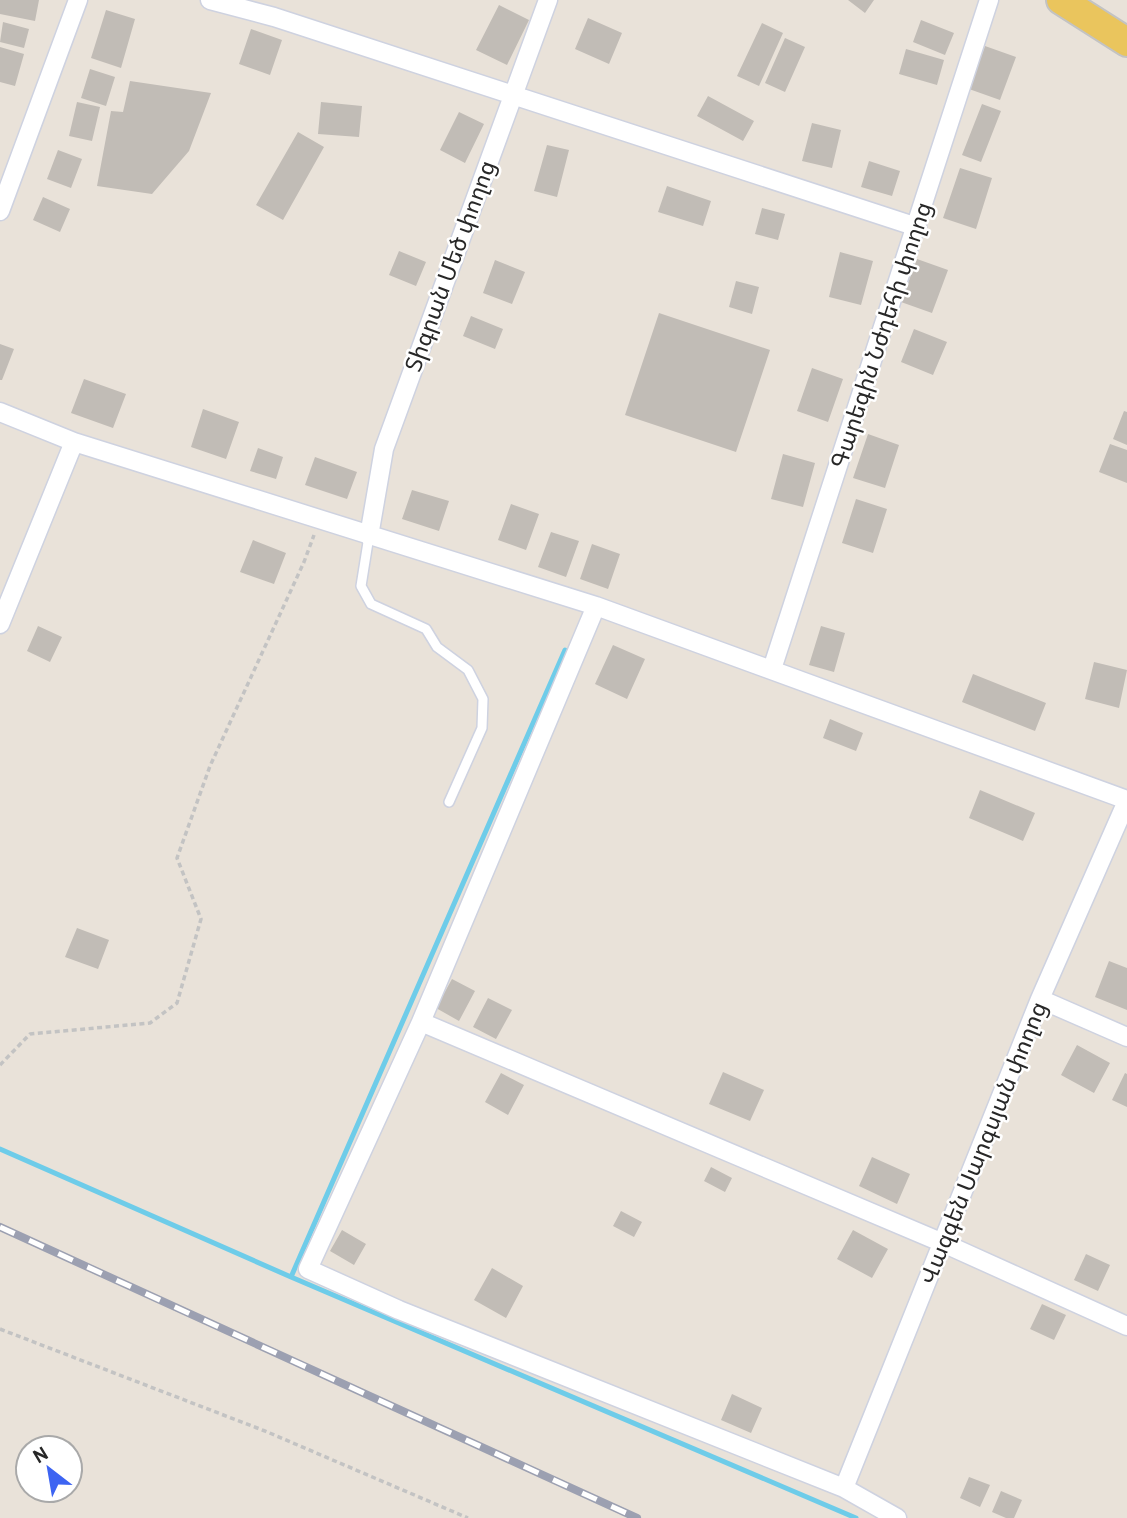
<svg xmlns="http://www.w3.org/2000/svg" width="1127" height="1518" font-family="Overpass,'Noto Sans Armenian',sans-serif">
	<rect width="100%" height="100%" fill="#e9e2d9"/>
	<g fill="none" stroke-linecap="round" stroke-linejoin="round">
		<!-- stream -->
		<path stroke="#6ecce9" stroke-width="5" d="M 0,1149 L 291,1277 L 856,1518
			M 291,1277 L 565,650"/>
	</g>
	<!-- building -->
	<path fill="#c1bcb6" d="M 0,0 L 39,0 L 35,21 L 0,14 Z
		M 848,0 L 874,0 L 865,13 Z
		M 499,5 L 529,20 L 507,65 L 476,50 Z
		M 106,10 L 135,19 L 121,68 L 91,58 Z
		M 588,18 L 622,33 L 609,64 L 575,49 Z
		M 921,20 L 954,33 L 945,55 L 913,42 Z
		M 3,22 L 29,29 L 24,48 L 0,42 Z
		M 762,23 L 783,33 L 759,86 L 737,76 Z
		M 251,29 L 282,40 L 270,75 L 239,64 Z
		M 785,38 L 805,47 L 785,92 L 765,83 Z
		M 985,46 L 1016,57 L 1000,100 L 969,89 Z
		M 0,47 L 24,54 L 15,86 L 0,82 Z
		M 906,49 L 944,60 L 937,85 L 899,74 Z
		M 90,69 L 115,77 L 106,106 L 81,98 Z
		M 130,81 L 211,93 L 189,151 L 152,194 L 97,186 L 111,111 L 123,112 Z
		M 708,96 L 754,121 L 743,141 L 697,116 Z
		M 77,102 L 100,107 L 92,141 L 69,136 Z
		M 321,102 L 362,106 L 359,137 L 318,134 Z
		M 982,104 L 1001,111 L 981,162 L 962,155 Z
		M 459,112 L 484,124 L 465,163 L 440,150 Z
		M 812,123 L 841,130 L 832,168 L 802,161 Z
		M 298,132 L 324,147 L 283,220 L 256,205 Z
		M 547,145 L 569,150 L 557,197 L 534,191 Z
		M 58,150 L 82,159 L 71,188 L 47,179 Z
		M 869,161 L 900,171 L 892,196 L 861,187 Z
		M 960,168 L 992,178 L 976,229 L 943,218 Z
		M 667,186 L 711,201 L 703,226 L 658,212 Z
		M 43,197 L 70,209 L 60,232 L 33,220 Z
		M 762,208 L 785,214 L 778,240 L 755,234 Z
		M 399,251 L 426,262 L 416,286 L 389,275 Z
		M 840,252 L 873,261 L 861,305 L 829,297 Z
		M 917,259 L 948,270 L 932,313 L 901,302 Z
		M 495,260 L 525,272 L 512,304 L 483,293 Z
		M 736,281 L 759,287 L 752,314 L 729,307 Z
		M 659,313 L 770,350 L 736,452 L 625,415 Z
		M 471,316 L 503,329 L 495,349 L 463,336 Z
		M 914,329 L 947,342 L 933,375 L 901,362 Z
		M 0,344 L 14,349 L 2,380 L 0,380 Z
		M 812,368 L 843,379 L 828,422 L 797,411 Z
		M 84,379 L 126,394 L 113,428 L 71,413 Z
		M 203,409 L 239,422 L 226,459 L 191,447 Z
		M 1124,411 L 1127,412 L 1127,445 L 1113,439 Z
		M 868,434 L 899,445 L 885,488 L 853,478 Z
		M 1110,444 L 1127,450 L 1127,483 L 1099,472 Z
		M 258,448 L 283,457 L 276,479 L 250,471 Z
		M 783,454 L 815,463 L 803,507 L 771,499 Z
		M 315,457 L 357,472 L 347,499 L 305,485 Z
		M 412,490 L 449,501 L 439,531 L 402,519 Z
		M 856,499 L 887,509 L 873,553 L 842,543 Z
		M 511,504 L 539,514 L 526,550 L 498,540 Z
		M 551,532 L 579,541 L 566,577 L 538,567 Z
		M 253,540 L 286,553 L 274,584 L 240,572 Z
		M 592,544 L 620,554 L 608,589 L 580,579 Z
		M 38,626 L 62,637 L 50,662 L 27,651 Z
		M 821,626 L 845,633 L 834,672 L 809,665 Z
		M 613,645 L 645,659 L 627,699 L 595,684 Z
		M 1094,662 L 1127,670 L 1119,708 L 1085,699 Z
		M 973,674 L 1046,703 L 1035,731 L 962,702 Z
		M 830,719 L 863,733 L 856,751 L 823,738 Z
		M 980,790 L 1035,813 L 1023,841 L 969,818 Z
		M 77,928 L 109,940 L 98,969 L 65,957 Z
		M 1109,961 L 1127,968 L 1127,1010 L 1095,997 Z
		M 452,979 L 475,991 L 459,1021 L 436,1008 Z
		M 488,998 L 512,1010 L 496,1039 L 473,1027 Z
		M 1077,1045 L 1110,1063 L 1094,1093 L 1061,1075 Z
		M 723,1072 L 764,1090 L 750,1121 L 709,1104 Z
		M 501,1073 L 524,1085 L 508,1115 L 485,1102 Z
		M 1125,1073 L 1127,1074 L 1127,1107 L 1112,1100 Z
		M 872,1157 L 910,1174 L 897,1204 L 859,1186 Z
		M 711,1167 L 732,1178 L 725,1192 L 704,1181 Z
		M 621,1211 L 642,1222 L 634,1237 L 613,1226 Z
		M 342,1230 L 366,1244 L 354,1265 L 330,1251 Z
		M 853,1230 L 888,1249 L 872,1278 L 837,1259 Z
		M 1086,1254 L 1110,1265 L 1098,1291 L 1074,1280 Z
		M 492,1268 L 523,1286 L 506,1318 L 474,1300 Z
		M 1042,1304 L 1066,1315 L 1054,1340 L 1030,1329 Z
		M 732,1394 L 762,1408 L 751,1433 L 721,1420 Z
		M 969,1477 L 990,1485 L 980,1507 L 960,1498 Z
		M 1001,1491 L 1022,1500 L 1014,1518 L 1006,1518 L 992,1512 Z"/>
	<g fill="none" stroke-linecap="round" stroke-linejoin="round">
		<defs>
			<path id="service" d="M 369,536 L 361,586 L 371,604 L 426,629 L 437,647 L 468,670 L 483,699 L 482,728 L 449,802"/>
			<path id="minor" d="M 210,0 L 274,17 L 917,227
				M 0,211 L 78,0
				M 0,412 L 74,442 L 596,606 L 1127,800
				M 369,536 L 384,449 L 548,0
				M 596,606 L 421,1022 L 308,1269 L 399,1310 L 844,1488 L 897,1518
				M 0,624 L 74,442
				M 772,669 L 989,0
				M 1040,999 L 1127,1037
				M 421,1022 L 943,1243 L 1127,1326
				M 844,1488 L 1040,999 L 1127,801"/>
			<path id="primary" d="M 1061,0 L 1127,42"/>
		</defs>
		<!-- service casing -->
		<use href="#service" stroke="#ced2e0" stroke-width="12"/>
		<!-- minor casing -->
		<use href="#minor" stroke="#ced2e0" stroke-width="21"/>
		<!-- primary casing -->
		<use href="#primary" stroke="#c3c3c3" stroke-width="32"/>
		<!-- path -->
		<path stroke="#c3c3c3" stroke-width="3.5" stroke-dasharray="5 3.5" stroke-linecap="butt" d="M 0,1065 L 30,1034 L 150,1023 L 177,1003 L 201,919 L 177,858 L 210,766 L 304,562 L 314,535
			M 0,1329 L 265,1431 L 468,1518"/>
		<!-- service -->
		<use href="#service" stroke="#fff" stroke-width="9"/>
		<!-- minor -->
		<use href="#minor" stroke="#fff" stroke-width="18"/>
		<!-- primary -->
		<use href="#primary" stroke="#eac55d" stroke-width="28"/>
		<defs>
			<path id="rail" d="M 0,1227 L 637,1518"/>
		</defs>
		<!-- rail casing -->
		<use href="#rail" stroke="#9ca0b1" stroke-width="8"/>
		<!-- rail -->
		<use href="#rail" stroke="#fff" stroke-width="5" stroke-dasharray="16" stroke-linecap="butt"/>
	</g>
	<g text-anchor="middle" stroke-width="5" stroke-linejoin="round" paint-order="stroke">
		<!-- street labels -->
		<g font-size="23" fill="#272727" stroke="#fff">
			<text transform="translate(450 266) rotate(-70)" y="8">Տիգրան Մեծ փողոց</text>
			<text transform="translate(881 335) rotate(-72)" y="8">Գարեգին Նժդեհի փողոց</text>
			<text transform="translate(983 1143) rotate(-68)" y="8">Վազգեն Սարգսյան փողոց</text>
		</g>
	</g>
	<!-- north arrow -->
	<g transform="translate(49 1469) rotate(329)"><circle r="33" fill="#ffffff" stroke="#a9a9a9" stroke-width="2"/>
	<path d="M0-5L12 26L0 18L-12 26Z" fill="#3d64f2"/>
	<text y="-10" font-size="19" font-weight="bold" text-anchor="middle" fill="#272727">N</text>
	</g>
</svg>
